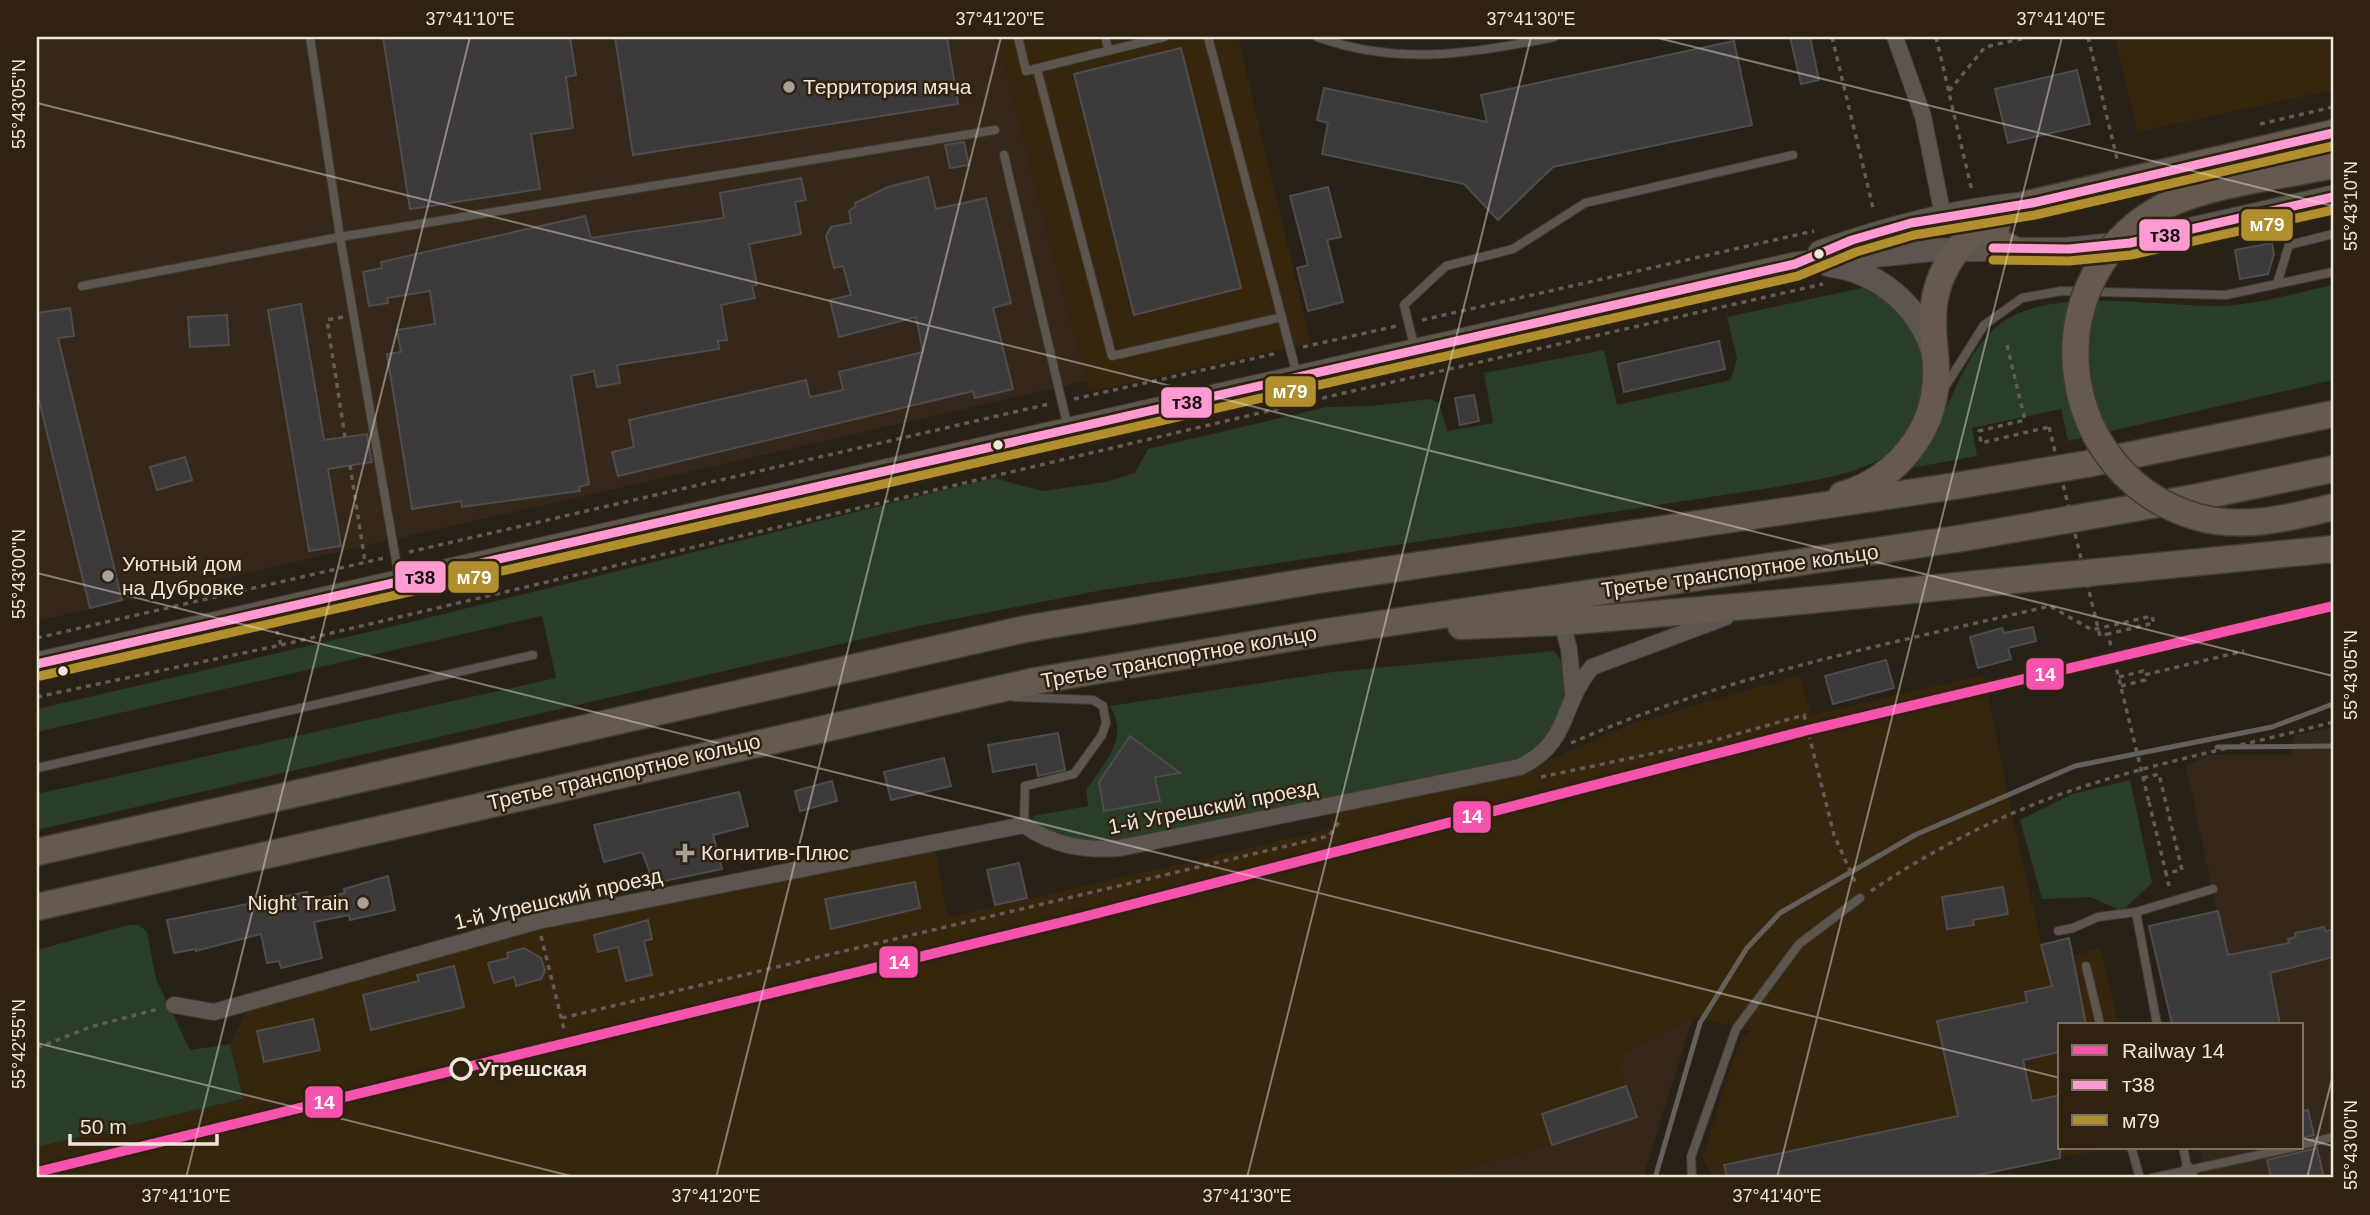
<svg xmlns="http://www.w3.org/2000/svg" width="2370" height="1215" font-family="Arial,sans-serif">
	<rect width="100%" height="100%" fill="#282117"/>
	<!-- built -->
	<path fill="#36260e" d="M 997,37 L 1238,37 L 1311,343 L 1089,392 Z
		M 2115,37 L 2333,37 L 2333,90 L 2137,132 Z
		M 1800,675 L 1811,715 L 1984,675 L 2014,825 L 2046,963 L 2101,948 L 2118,1024 L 2060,1024 L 2060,1147 L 2099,1147 L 2099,1150 L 1963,1178 L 1714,1178 L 1702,1157 L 1737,1048 L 1750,1031 L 1693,1017 L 1625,1052 L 1618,1064 L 1637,1117 L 1552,1145 L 1431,1178 L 37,1178 L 37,1147 L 243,1099 L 230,1044 L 247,1010 L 535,930 L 934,845 L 948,917 L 1327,830 L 1336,812 L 1524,771 L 1631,724 Z"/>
	<!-- industrial -->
	<path fill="#35281b" d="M 37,37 L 997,37 L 1086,381 L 37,621 Z
		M 2333,727 L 2333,1178 L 2206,1178 L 2199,1147 L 2302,1147 L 2302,1024 L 2172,1024 L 2149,926 L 2217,911 L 2186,766 L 2209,755 L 2291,755 L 2294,736 Z
		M 1693,1017 L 1643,1178 L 1431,1178 L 1552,1145 L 1636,1117 L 1617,1064 L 1625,1052 Z"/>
	<!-- green -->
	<path fill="#293d29" d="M 2333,285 L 2333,380 L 2068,441 L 2061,409 L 1972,428 L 1977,456 L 1911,468 C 1948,427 1954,366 1995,328 C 2042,284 2157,307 2218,306 C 2256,305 2296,293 2333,285 Z
		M 1866,287 C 1892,298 1920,332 1925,360 C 1931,390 1910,439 1885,456 C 1854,476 1812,480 1776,487 L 1102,590 L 914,627 L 37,830 L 37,794 L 556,678 L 542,616 L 37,732 L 37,709 L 403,624 L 993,478 L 1043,491 L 1105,482 L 1135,473 L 1148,449 L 1327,407 L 1371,406 L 1430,399 L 1439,403 L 1447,431 L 1493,423 L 1484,373 L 1604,350 L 1617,405 L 1731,380 L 1737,358 L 1727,317 Z
		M 1554,651 C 1584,687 1554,745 1516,760 L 1118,843 L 1075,842 L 1033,825 L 1033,816 L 1088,806 L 1086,790 C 1104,762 1130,740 1110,706 L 1333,672 Z
		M 2130,780 L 2152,883 L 2122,911 L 2090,897 L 2042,899 L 2020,820 L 2072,794 Z
		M 128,925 L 139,925 L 147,932 L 156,979 L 190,1050 L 230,1044 L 243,1099 L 37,1147 L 37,950 Z"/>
	<!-- building -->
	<path fill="#3d3a3c" stroke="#4e4c4c" stroke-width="2" d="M 383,37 L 570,37 L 576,75 L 566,77 L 573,128 L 531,134 L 540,189 L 410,209 Z
		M 615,37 L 947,37 L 958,104 L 633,155 Z
		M 1790,37 L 1810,37 L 1819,80 L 1801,84 Z
		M 1734,41 L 1752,125 L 1553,167 L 1498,220 L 1464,184 L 1322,154 L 1328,123 L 1317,120 L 1324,88 L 1487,122 L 1481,95 Z
		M 1181,48 L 1241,288 L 1134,315 L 1074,74 Z
		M 2077,70 L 2090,124 L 2008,143 L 1995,89 Z
		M 964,142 L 969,165 L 950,168 L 945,145 Z
		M 928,177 L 936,209 L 986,198 L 1011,303 L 993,308 L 1013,389 L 975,398 L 973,391 L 618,476 L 612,452 L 634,447 L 629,420 L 806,380 L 810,397 L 843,390 L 839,372 L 923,352 L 916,317 L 839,337 L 830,300 L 851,295 L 843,266 L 834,268 L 826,236 L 831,227 L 851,223 L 849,211 L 856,206 L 855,203 L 888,187 Z
		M 801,178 L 806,200 L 795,202 L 801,234 L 749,244 L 757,285 L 752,286 L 755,298 L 721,305 L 727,340 L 718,341 L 719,349 L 617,365 L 620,383 L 597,387 L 594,371 L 571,376 L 589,484 L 579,487 L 580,491 L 462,507 L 461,501 L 412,509 L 387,354 L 401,352 L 397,330 L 435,324 L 430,291 L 387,298 L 388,303 L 369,306 L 363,272 L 382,268 L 381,262 L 585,216 L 591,238 L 724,218 L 720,193 Z
		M 1328,187 L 1341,237 L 1327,240 L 1343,302 L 1308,311 L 1297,268 L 1308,265 L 1290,196 Z
		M 2272,243 L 2274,254 L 2268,274 L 2240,279 L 2235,250 Z
		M 301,304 L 324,440 L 367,434 L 372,462 L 328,469 L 341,546 L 309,551 L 268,310 Z
		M 70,308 L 74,336 L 58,338 L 122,600 L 90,608 L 37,392 L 37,313 Z
		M 227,315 L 229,345 L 190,347 L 188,317 Z
		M 1719,341 L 1725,369 L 1624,392 L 1618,364 Z
		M 1474,395 L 1479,421 L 1460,425 L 1455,398 Z
		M 185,457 L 192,480 L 157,490 L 150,467 Z
		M 2033,627 L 2036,641 L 2008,648 L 2011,659 L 1978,668 L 1970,637 L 2002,628 L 2004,633 Z
		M 1886,660 L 1894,688 L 1833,704 L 1825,676 Z
		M 1058,733 L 1065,770 L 1038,776 L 1036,764 L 993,772 L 988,745 Z
		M 1130,736 L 1180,773 L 1155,777 L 1160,801 L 1104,811 L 1099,782 Z
		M 944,758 L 951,786 L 891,800 L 884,772 Z
		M 832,781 L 837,801 L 800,811 L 795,791 Z
		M 739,792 L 748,826 L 713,835 L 722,869 L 654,883 L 642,852 L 604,862 L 594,825 Z
		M 1019,863 L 1027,898 L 995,905 L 987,870 Z
		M 388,876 L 395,910 L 350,920 L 349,915 L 314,922 L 322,958 L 281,968 L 279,961 L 267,963 L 261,934 L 196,951 L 196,949 L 174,953 L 167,920 L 307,892 L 309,901 L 345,893 L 344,889 Z
		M 915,882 L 920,908 L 831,929 L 825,899 Z
		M 2003,887 L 2008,914 L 1973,920 L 1974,925 L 1947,929 L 1942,897 Z
		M 2218,911 L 2228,955 L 2289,943 L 2288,939 L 2296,937 L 2295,933 L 2324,927 L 2325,931 L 2333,930 L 2333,957 L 2270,973 L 2280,1024 L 2172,1024 L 2149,926 Z
		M 648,920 L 652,939 L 644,941 L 652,975 L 626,981 L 618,947 L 598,952 L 594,935 Z
		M 2069,938 L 2086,1024 L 2060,1024 L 2060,1052 L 2023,1060 L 2032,1101 L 2060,1095 L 2060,1158 L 1963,1178 L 1727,1178 L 1724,1165 L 1958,1116 L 1937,1021 L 2027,1002 L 2025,992 L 2052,986 L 2041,945 Z
		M 524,948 L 541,958 L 545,971 L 541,979 L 516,986 L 514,977 L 494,983 L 488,963 L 508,958 L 507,953 Z
		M 454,966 L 464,1007 L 371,1030 L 363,995 L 419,981 L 417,975 Z
		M 313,1019 L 320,1050 L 264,1062 L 257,1031 Z
		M 1626,1086 L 1637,1117 L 1552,1145 L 1542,1114 Z
		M 2308,1110 L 2314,1135 L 2302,1138 L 2302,1111 Z
		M 2317,1148 L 2324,1178 L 2271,1178 L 2267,1160 Z"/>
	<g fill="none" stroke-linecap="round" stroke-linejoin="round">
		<defs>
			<path id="lane" d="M 310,37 L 340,237 L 399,578
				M 1018,37 L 1026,71 L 1164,37
				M 1105,37 L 1109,51
				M 1208,37 L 1297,375
				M 1317,37 C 1398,66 1472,54 1554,37
				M 1037,69 L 1112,356 L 1282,317
				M 1004,155 L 1068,428
				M 2282,211 L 2289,245
				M 2277,284 L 2289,245 L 2333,234
				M 82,286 L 340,237 L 995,130
				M 1415,349 L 1404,305 L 1446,266 L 1513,249 L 1585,203 L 1793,155
				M 1945,387 L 1984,325 L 2022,298 L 2061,291 L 2226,295 L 2333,272
				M 1014,697 L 1093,700 L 1103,706 L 1106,723 L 1102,735 L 1074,774 L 1025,786 L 1024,825
				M 37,768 L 533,655
				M 2058,931 L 2073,928 L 2098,917 L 2136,912
				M 2086,966 L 2100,1024
				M 2157,1024 L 2136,912 L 2213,889
				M 2302,1145 L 2333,1137
				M 2131,1147 L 2140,1178
				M 2183,1147 L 2188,1171
				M 1692,1178 L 1691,1157 L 1736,1029 L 1799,944 L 1860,898
				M 2152,1178 L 2295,1147"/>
			<path id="street" d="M 1895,37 L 1923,116 L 1943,216
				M 1562,622 L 1569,649 L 1573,694
				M 174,1005 L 214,1012 L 538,921 L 1024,825 C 1054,846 1085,851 1120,848 L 1520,767 C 1572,741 1559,706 1592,667 L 1726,617
				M 2188,1171 L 2190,1178"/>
			<path id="secondary" d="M 1820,252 C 1885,229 1951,211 2021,204
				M 1829,265 C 1877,271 1917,304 1932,349
				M 37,664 L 1795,264 L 1928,250 L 2069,249 L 2130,243 L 2333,197"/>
			<path id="primary" d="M 2000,214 L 1995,230 L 1998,242 L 2011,248
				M 1842,495 C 1894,480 1934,434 1936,378 C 1937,361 1933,343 1933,325 C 1931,261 1975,220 2032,203 L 2333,133
				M 1461,626 L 1562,622 L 1770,604 L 2333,549
				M 37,852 L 1025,629 L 1318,580 L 1955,486 L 2087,464 L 2333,414
				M 37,907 L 1035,681 L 1326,632 L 1963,538 L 2198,497 L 2333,469"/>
		</defs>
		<!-- lane casing -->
		<use href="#lane" stroke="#413b33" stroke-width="10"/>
		<!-- street casing -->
		<use href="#street" stroke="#413b33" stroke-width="18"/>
		<!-- secondary casing -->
		<use href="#secondary" stroke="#413b33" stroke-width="25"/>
		<!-- primary casing -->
		<use href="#primary" stroke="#413b33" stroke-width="29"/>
		<!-- path -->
		<path stroke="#605b54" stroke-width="3.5" stroke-dasharray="5 5" stroke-linecap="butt" d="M 1832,37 L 1874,212
			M 1936,37 L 1972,191
			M 2088,37 L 2117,159
			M 1949,91 L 1985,47 L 2030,37
			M 2260,124 L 2333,107
			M 343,317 L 327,320 L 345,437
			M 1422,320 L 1814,231
			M 2007,345 L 2025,420 L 1979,431 L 1981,443 L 2049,427
			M 1303,347 L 1397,326
			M 1074,399 L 1278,353
			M 350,465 L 365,562
			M 409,552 L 1049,404
			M 37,638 L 384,558
			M 281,645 L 1344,393 L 1823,284
			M 2119,677 L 2143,671 L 2144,675 L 2244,651
			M 2121,686 L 2145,680 L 2144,675
			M 37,697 L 281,645 L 277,631
			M 1571,743 C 1723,676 1888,644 2050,606 L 2092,630 L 2152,616 L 2154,623 L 2108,634
			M 1541,777 L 1712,741 L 1804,715 L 1834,835 L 1857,886
			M 2143,778 L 2159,774 L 2182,870 L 2166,873 L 2170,890
			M 2149,802 L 2166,873
			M 1871,891 C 1936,847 2010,810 2085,786 C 2166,760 2251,744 2333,722
			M 541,936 L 565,1033
			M 562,1018 L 1329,836 L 1339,822
			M 37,1048 L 90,1027 L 158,1009"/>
		<!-- lane -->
		<use href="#lane" stroke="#5c564f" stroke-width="8"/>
		<!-- street -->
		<use href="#street" stroke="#5c564f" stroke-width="16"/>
		<!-- secondary -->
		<use href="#secondary" stroke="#5c564f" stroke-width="23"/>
		<!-- primary -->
		<use href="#primary" stroke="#655950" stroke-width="26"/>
		<!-- rail -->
		<path stroke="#646059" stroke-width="5" d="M 2217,747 L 2333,746
			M 1655,1178 L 1700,1023 L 1747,948 L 1780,913 L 1915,835 L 2075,766 L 2272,727 L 2333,704"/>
		<defs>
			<path id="primary-bridge" d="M 2333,165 C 2282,176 2197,185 2154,212 C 2030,289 2059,477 2197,517 C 2242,530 2289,518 2333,507"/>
		</defs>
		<!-- primary-bridge casing -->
		<use href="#primary-bridge" stroke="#413b33" stroke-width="29" stroke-linecap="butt"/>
		<!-- path-bridge -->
		<path stroke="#605b54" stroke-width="3.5" stroke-dasharray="5 5" stroke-linecap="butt" d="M 2049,427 L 2100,636 L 2108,634 L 2149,802"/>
		<!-- primary-bridge -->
		<use href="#primary-bridge" stroke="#655950" stroke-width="26"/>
		<defs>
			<path id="bus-1" d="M 1993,248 L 2069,249 L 2130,243 L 2333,197
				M 37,664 L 1795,264 L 1852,240 L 1911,223 L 2032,203 L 2333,133"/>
			<path id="bus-2" d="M 1993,260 L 2069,261 L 2131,255 L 2333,210
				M 40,676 L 1798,276 L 1856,252 L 1914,235 L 2035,215 L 2333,146"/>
		</defs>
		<!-- bus-1 casing -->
		<use href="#bus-1" stroke="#2f2210" stroke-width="14"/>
		<!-- bus-2 casing -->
		<use href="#bus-2" stroke="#2f2210" stroke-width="14"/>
		<!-- bus-1 -->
		<use href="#bus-1" stroke="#ff9ad2" stroke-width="9"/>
		<!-- bus-2 -->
		<use href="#bus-2" stroke="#b18f2f" stroke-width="9"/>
		<defs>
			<path id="rail-1" d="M 37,1172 L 1083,917 L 1808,730 L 2333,606"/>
		</defs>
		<!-- rail-1 casing -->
		<use href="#rail-1" stroke="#2f2210" stroke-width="16"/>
		<!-- rail-1 -->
		<use href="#rail-1" stroke="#f653ac" stroke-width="10"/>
	</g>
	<!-- ticks -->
	<path fill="none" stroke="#efe6db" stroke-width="2" stroke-opacity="0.45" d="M 1654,37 L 2333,206M 37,103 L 2333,676M 37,573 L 2060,1078M 37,1043 L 579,1178M 2302,1138 L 2333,1146M 186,1178 L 470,37M 716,1178 L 1001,37M 1247,1178 L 1531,37M 1777,1178 L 2062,37M 2307,1178 L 2333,1075"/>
	<!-- markers -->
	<g fill="#a9a196" stroke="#2f2210" stroke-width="2.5">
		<circle cx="789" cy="87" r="7"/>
		<circle cx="108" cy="576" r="7"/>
		<path d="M681.5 842.5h7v7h7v7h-7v7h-7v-7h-7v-7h7z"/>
		<circle cx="363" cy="903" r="7"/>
	</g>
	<g fill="#efe6db" stroke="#2f2210" stroke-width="2.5">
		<circle cx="1819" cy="254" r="6"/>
		<circle cx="998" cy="445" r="6"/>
		<circle cx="63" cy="671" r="6"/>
	</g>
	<circle fill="#2f2210" stroke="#efe6db" stroke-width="3.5" cx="461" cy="1069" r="10"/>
	<g text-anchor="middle" stroke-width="5" stroke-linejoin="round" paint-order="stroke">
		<!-- poi labels -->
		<g font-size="21" fill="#efe6db" stroke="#2f2210" text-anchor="start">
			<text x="803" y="94">Территория мяча</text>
			<text x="122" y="571">Уютный дом<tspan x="122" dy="24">на Дубровке</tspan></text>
			<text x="701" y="860">Когнитив-Плюс</text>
			<text x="349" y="910" text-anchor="end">Night Train</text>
		</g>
		<!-- street labels -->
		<g font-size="21" fill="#efe6db" stroke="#2f2210">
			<text transform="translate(1740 571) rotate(-8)" y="7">Третье транспортное кольцо</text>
			<text transform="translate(1179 657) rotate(-10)" y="7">Третье транспортное кольцо</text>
			<text transform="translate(624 772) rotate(-13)" y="7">Третье транспортное кольцо</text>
			<text transform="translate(1213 807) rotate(-11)" y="7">1-й Угрешский проезд</text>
			<text transform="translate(558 899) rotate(-13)" y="7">1-й Угрешский проезд</text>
		</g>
		<!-- stop labels -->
		<g font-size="21" font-weight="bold" fill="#efe6db" stroke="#2f2210" text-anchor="start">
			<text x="478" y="1076">Угрешская</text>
		</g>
	</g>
	<g stroke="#2f2210" stroke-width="2.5">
		<rect x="2240" y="208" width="54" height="34" rx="7" fill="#b18f2f"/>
		<rect x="2138" y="218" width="53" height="34" rx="7" fill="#ff9ad2"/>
		<rect x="1264" y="375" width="53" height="33" rx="7" fill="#b18f2f"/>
		<rect x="1160" y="386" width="53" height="33" rx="7" fill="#ff9ad2"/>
		<rect x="394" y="560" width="53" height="34" rx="7" fill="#ff9ad2"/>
		<rect x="447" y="560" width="53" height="34" rx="7" fill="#b18f2f"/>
		<rect x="2025" y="657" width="40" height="34" rx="7" fill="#f653ac"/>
		<rect x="1452" y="800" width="40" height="34" rx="7" fill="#f653ac"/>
		<rect x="878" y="945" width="41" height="34" rx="7" fill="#f653ac"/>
		<rect x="304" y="1085" width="40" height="34" rx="7" fill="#f653ac"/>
	</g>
	<g font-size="19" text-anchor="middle" font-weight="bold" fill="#fff">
		<text x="2267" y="231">м79</text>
		<text x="1290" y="398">м79</text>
		<text x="474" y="584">м79</text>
		<text x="2045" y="681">14</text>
		<text x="1472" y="823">14</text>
		<text x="899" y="969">14</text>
		<text x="324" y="1109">14</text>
	</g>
	<g font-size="19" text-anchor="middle" font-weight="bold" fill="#111">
		<text x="2165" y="242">т38</text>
		<text x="1187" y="409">т38</text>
		<text x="420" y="584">т38</text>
	</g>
	<!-- border -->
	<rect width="2370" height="1215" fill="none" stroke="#2f2210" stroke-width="77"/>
	<!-- legend -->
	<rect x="2058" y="1023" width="245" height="126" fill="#2f2210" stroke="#7c7061" stroke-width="2"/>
	<rect x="2072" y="1045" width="35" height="10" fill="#f653ac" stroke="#7c7061" stroke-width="2"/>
	<text x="2122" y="1058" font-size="21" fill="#efe6db">Railway 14</text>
	<rect x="2072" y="1080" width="35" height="10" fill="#ff9ad2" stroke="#7c7061" stroke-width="2"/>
	<text x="2122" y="1092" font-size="21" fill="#efe6db">т38</text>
	<rect x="2072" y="1115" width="35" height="10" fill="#b18f2f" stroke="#7c7061" stroke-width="2"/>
	<text x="2122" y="1128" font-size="21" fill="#efe6db">м79</text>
	<!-- scale -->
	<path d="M70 1134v10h147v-10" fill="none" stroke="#efe6db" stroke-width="3.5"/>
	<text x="80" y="1134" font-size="21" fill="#efe6db" stroke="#2f2210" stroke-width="5" paint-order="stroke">50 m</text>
	<rect x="38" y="38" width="2294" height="1138" fill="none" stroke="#efe6db" stroke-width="2.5"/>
	<g font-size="18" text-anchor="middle" fill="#efe6db">
		<text x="470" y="25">37°41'10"E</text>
		<text x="1000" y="25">37°41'20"E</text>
		<text x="1531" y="25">37°41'30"E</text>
		<text x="2061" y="25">37°41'40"E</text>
		<text transform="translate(19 104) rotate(-90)" y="6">55°43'05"N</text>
		<text transform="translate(2351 206) rotate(-90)" y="6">55°43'10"N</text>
		<text transform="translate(19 574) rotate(-90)" y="6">55°43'00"N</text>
		<text transform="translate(2351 675) rotate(-90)" y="6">55°43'05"N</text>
		<text transform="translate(19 1044) rotate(-90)" y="6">55°42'55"N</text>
		<text transform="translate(2351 1145) rotate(-90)" y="6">55°43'00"N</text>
		<text x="186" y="1202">37°41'10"E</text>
		<text x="716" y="1202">37°41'20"E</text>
		<text x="1247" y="1202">37°41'30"E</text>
		<text x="1777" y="1202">37°41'40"E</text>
	</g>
</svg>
